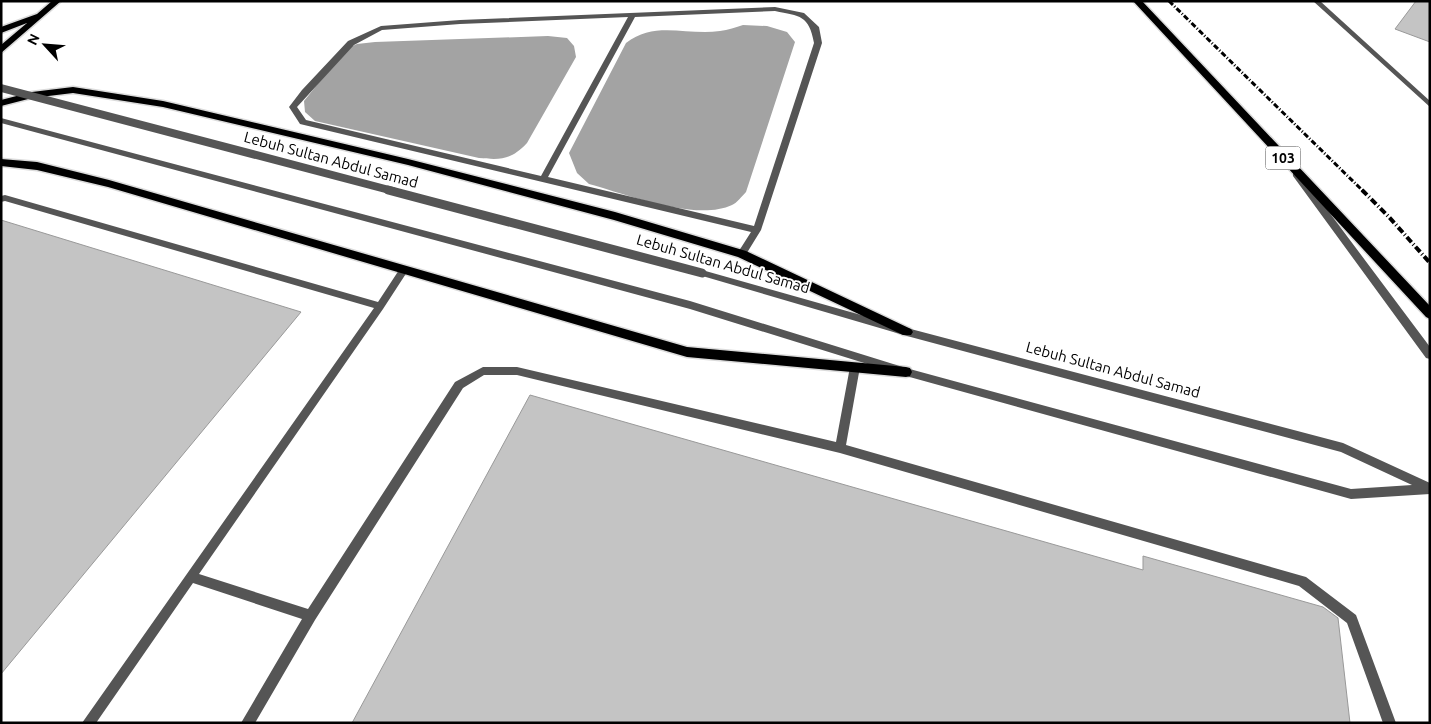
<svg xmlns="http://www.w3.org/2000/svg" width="1431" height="724" font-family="Ubuntu,sans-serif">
	<rect width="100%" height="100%" fill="#fff"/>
	<!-- water -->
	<path fill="#a3a3a3" d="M 743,25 L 767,26 L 787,32 L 795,42 L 746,192 C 742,196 737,203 732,205 C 696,222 626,194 589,184 L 577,173 L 569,153 L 626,43 C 655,20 687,36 720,31 C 728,30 736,27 743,25 Z
		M 548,36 L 567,38 L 574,46 L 576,57 L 527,143 C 511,160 501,160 479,158 L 315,121 L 305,112 L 304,101 L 346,49 L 357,44 L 375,42 Z"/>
	<!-- building -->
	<path fill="#c4c4c4" stroke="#999" d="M 1416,1 L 1430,1 L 1430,42 L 1395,29 Z
		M 1,220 L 301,312 L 1,674 Z
		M 530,395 L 1143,570 L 1143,556 L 1323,607 L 1338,618 L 1350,723 L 352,723 Z"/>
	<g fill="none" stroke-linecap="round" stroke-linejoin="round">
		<defs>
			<path id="primary" d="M 52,1 L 61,1 L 1,53 L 1,45 L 27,23 L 1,33 L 1,27 L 37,14 Z
				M 1133,1 L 1142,1 L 1430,306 L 1430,319 L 1426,317 Z
				M 73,87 L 163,101 L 408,159 L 615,212 L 746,251 L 911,329 L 913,332 L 911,335 L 903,335 L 738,257 L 614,220 L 408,165 L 163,107 L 73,93 L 32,98 L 1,106 L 1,100 L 32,92 Z
				M 1,159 L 37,162 L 109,180 L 687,347 L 906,367 L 910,368 L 912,372 L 910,376 L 906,377 L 687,357 L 108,187 L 37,170 L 1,166 Z"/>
		</defs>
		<!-- primary casing -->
		<use href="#primary" stroke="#dbdbdb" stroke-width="3"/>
		<!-- service -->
		<path fill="#555" fill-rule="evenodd" d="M 1313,1 L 1320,1 L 1430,101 L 1430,107 Z
			M 775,7 L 804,13 L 819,27 L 822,43 L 761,230 L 745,256 L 742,257 L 737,254 L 751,232 L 300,124 L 289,107 L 302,90 L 348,41 L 381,26 L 460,20 ZM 775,11 C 800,16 809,15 814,43 L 754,226 L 548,177 L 635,17 ZM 628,17 L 541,176 L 306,120 L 297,107 L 354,45 L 382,30 L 460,24 Z
			M 5,195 L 378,302 L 401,267 L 407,267 L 409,269 L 383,309 L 199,574 L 308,609 L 455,382 L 483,367 L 517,367 L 836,442 L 850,367 L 851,364 L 859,364 L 860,367 L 846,445 L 1306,577 L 1356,615 L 1396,723 L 1383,723 L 1347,623 L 1299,586 L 840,453 L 517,375 L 484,375 L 463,388 L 315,620 L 255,723 L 241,723 L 302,619 L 193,583 L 96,723 L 82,723 L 374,308 L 5,201 L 1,202 L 1,196 Z"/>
		<!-- tertiary -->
		<path fill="#555" fill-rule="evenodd" d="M 1,118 L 690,301 L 906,368 L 1351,489 L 1412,485 L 1341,452 L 907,336 L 699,275 L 697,273 L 702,270 L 907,328 L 1343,443 L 1430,483 L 1430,494 L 1351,499 L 906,376 L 690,309 L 1,123 Z
			M 1296,171 L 1299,172 L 1430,347 L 1430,359 L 1426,358 L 1293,176 L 1293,172 Z"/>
		<!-- primary -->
		<use href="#primary" fill="#000" fill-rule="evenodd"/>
		<!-- rail-far1 -->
		<path stroke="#000" stroke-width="3" stroke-dasharray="5.5 2 1 2" stroke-linecap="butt" d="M 1169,1 L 1363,191"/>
		<!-- rail -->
		<path stroke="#000" stroke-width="4" stroke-dasharray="7 2.5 1 2.5" stroke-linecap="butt" d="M 1362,190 L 1389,217 L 1430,263"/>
		<!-- tertiary-bridge-far1 -->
		<path stroke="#555" stroke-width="8" d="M 1,88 L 393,191"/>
		<!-- tertiary-bridge -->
		<path stroke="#555" stroke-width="9" d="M 388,190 L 702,273"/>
	</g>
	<g text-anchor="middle" stroke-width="4" stroke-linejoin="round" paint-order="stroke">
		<!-- shield labels -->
		<rect fill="#fff" stroke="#4c4c4c" stroke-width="1" x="1265.5" y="146.5" width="35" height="23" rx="4"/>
		<g font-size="14" font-weight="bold" fill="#000">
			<text x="1283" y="163">103</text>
		</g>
		<!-- street labels -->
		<g font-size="15" fill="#000" stroke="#fff">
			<text transform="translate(331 160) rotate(15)" y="5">Lebuh Sultan Abdul Samad</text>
			<text transform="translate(723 264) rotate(16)" y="5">Lebuh Sultan Abdul Samad</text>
			<text transform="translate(1113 370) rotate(15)" y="5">Lebuh Sultan Abdul Samad</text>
		</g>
	</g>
	<!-- border -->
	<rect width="1431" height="724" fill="none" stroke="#000000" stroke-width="5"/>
	<!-- north arrow -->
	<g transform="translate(45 45) rotate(296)" stroke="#ffffff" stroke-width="4" paint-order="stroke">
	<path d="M0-4L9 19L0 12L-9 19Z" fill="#000000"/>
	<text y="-8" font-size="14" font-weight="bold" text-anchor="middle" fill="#000000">N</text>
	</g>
</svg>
